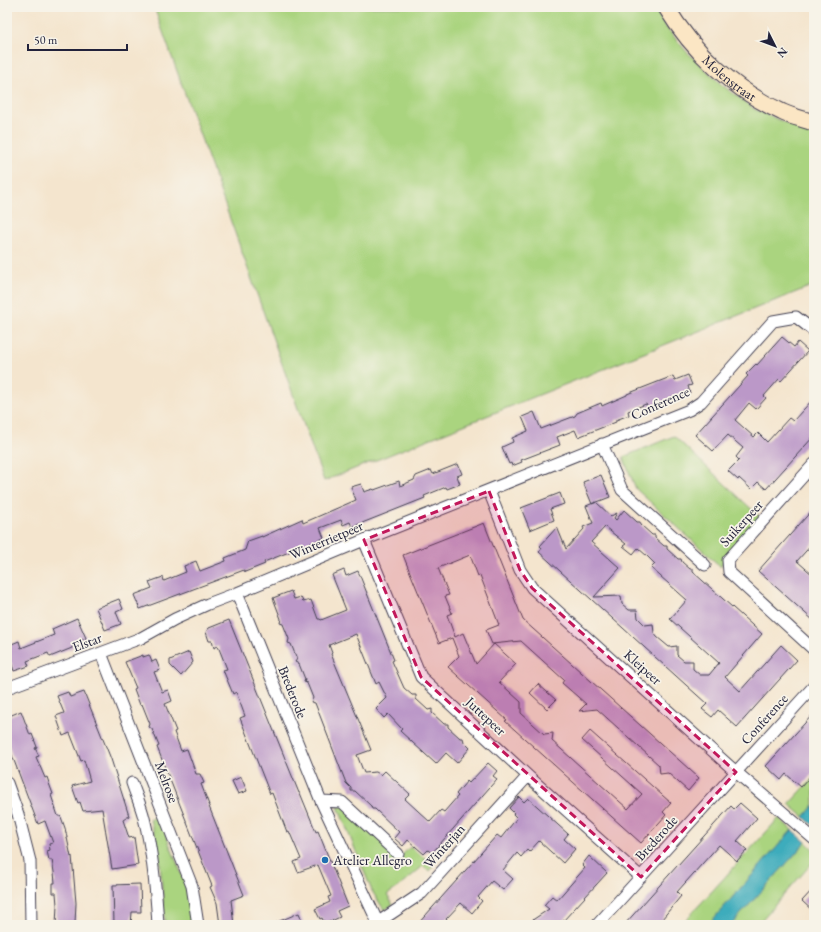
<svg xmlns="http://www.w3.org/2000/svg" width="821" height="932" font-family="'EB Garamond',serif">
	<rect width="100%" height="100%" fill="#f7f3e8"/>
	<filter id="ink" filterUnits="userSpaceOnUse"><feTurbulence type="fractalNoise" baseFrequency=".025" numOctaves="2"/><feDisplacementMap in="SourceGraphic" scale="8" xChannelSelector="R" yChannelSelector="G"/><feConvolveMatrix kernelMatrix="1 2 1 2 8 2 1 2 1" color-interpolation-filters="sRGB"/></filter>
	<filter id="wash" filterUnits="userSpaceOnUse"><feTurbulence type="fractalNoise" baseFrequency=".012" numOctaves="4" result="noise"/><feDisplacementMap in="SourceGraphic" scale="16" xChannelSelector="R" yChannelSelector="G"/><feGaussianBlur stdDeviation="0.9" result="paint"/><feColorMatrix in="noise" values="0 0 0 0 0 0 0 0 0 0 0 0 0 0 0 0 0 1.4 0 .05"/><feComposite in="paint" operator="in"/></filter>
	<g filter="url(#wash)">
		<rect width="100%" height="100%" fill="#f4e5ce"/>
		<!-- green -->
		<path fill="#aad47f" stroke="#667b5d" d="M 154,7 L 654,7 L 665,26 L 686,51 L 722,85 L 754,109 L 814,135 L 814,285 L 324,481 Z
			M 674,436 L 761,518 L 723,561 L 721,567 L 636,489 L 623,457 Z
			M 814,777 L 814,805 L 804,817 L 789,804 Z
			M 343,806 L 400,857 L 410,847 L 434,865 L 429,871 L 423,866 L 400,886 L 387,895 L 393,905 L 384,910 L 372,891 L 338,807 Z
			M 158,815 L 185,883 L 194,925 L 165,925 L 159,850 L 150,820 Z
			M 779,818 L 792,830 L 708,925 L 681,925 Z
			M 806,842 L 814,850 L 814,861 L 757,925 L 731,925 Z"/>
		<!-- water -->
		<path fill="#3eacbc" stroke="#30677c" d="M 814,805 L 814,826 L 804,817 Z
			M 792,830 L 806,842 L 731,925 L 708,925 Z"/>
		<g id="blocks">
			<!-- building -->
			<path fill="#bb98c8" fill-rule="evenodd" d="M 782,337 L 794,347 L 798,342 L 808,351 L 781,381 L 779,379 L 764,396 L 766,398 L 756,409 L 749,403 L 735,420 L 754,437 L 758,433 L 767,442 L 789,418 L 793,421 L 814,398 L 814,436 L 766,489 L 758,482 L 751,489 L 739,478 L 738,480 L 728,471 L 739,460 L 736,457 L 743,448 L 728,435 L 713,451 L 695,435 L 748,376 L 746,374 L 756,364 L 757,365 Z
				M 688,375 L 692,385 L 688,386 L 690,393 L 649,409 L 646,404 L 628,411 L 629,415 L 616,420 L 616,422 L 578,437 L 575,430 L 557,437 L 560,445 L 521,460 L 522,462 L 512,466 L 511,463 L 509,464 L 502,447 L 513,442 L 512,438 L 528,431 L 522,417 L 534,412 L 541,429 L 575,416 L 577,413 L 601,403 L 602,406 L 604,405 L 627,395 L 627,394 L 673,376 L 675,380 Z
				M 458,464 L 462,474 L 457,476 L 460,484 L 447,489 L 446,487 L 424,496 L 425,498 L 352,527 L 350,522 L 343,525 L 341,520 L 320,528 L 324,538 L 264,562 L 265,564 L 245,572 L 244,570 L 140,609 L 134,595 L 152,588 L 149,582 L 163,577 L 164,581 L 186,572 L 184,566 L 196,561 L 200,571 L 226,561 L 225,558 L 245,550 L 248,541 L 262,536 L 262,537 L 302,519 L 303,523 L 356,500 L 351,487 L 361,484 L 364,492 L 373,489 L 374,490 L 399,481 L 400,486 L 414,480 L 416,476 L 431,470 L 433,474 Z
				M 601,475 L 610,497 L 592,504 L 583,482 Z
				M 560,493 L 564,504 L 550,509 L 554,520 L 530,530 L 521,508 Z
				M 596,502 L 611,516 L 617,513 L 614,518 L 616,520 L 624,510 L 637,522 L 640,522 L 641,525 L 652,535 L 655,535 L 655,538 L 664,546 L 667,546 L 667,549 L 678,559 L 681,559 L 682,562 L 690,569 L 693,569 L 693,572 L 762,634 L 725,677 L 740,691 L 781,645 L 797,660 L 737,727 L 718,710 L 712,717 L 702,709 L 707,704 L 539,552 L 542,548 L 540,546 L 557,527 L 566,549 L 584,529 L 583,527 L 593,523 L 586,506 ZM 605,527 L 626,544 L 623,546 L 633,554 L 638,548 L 647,556 L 655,564 L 651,568 L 687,600 L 670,619 L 719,663 L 709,675 L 700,675 L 693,669 L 693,661 L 684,661 L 677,655 L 677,646 L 669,647 L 657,637 L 654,633 L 653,624 L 645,625 L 638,618 L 637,610 L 629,610 L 622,604 L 621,596 L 594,597 L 620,568 L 591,542 Z
				M 814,508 L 814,542 L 797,561 L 814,576 L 814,621 L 758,571 Z
				M 484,523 L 523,620 L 699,778 L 688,791 L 668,773 L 660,774 L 659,765 L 597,709 L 579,711 L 586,704 L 562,683 L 564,680 L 521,641 L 492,644 L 486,630 L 499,625 L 480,575 L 478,576 L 470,555 L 438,568 L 449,595 L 445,596 L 452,613 L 447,615 L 455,637 L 463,633 L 476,664 L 494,644 L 516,664 L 499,682 L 521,702 L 521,713 L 544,734 L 553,733 L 552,741 L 628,809 L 642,794 L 582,740 L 590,731 L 671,803 L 663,812 L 666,815 L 641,843 L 505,721 L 507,720 L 448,667 L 459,656 L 452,638 L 439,643 L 403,555 Z
				M 344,570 L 346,576 L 358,571 L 394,660 L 392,661 L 404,688 L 412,695 L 416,695 L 416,699 L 428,710 L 432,709 L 432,713 L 444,724 L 448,724 L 448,727 L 460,738 L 463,738 L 464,742 L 470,748 L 457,763 L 446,753 L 436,764 L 400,731 L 402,729 L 388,714 L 384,718 L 376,709 L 387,698 L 379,682 L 376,684 L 356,634 L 329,645 L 332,653 L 331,654 L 371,750 L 357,755 L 364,773 L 376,772 L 381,775 L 385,771 L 410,794 L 405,799 L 430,822 L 441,810 L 444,812 L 458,796 L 456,794 L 467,781 L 469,783 L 488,763 L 497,771 L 493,776 L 497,779 L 432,853 L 428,850 L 424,854 L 408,840 L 403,846 L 394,838 L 399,832 L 375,809 L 372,809 L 371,806 L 355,791 L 351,791 L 351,788 L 346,783 L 315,703 L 311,702 L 313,698 L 307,683 L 304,682 L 305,679 L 299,664 L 295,662 L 297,659 L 291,644 L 288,643 L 289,639 L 283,624 L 280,623 L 281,619 L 273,598 L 291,591 L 294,599 L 301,597 L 303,602 L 311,600 L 318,619 L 320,619 L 321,620 L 346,610 L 332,575 Z
				M 119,599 L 123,609 L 116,612 L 121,624 L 105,630 L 96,608 Z
				M 77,618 L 86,638 L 76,642 L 77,644 L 72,647 L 72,648 L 50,657 L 48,653 L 27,661 L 29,666 L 14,671 L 11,662 L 7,663 L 7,646 L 19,641 L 21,648 L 54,635 L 52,629 Z
				M 229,620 L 299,793 L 300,793 L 316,832 L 318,831 L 348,906 L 337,911 L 340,917 L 325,924 L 322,918 L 320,919 L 315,909 L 330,902 L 328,897 L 331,896 L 318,865 L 298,872 L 294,862 L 301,859 L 289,831 L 287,832 L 272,793 L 270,794 L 240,718 L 245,716 L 236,692 L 233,694 L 223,670 L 227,669 L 218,646 L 214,648 L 212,641 L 209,641 L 206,632 L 209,628 Z
				M 189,652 L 193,662 L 181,676 L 170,665 L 170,660 Z
				M 143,655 L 143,657 L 149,655 L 152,662 L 156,660 L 160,670 L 154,672 L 162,692 L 168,690 L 172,701 L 165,704 L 176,731 L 174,732 L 181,751 L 187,749 L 196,774 L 200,774 L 204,783 L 201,784 L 209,805 L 208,804 L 244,895 L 231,900 L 234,925 L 220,925 L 217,903 L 210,887 L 212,886 L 157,747 L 159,746 L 152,729 L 149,727 L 150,724 L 142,704 L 140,705 L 134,689 L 136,688 L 125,662 Z
				M 538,684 L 556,700 L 547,709 L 530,693 Z
				M 68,692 L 70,697 L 84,692 L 111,759 L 129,816 L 123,820 L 129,838 L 134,837 L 138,865 L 112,869 L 102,809 L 83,811 L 80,802 L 78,803 L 72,786 L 90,781 L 84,760 L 81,761 L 70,733 L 63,736 L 56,716 L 64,713 L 57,696 Z
				M 21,711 L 30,735 L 32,734 L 37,747 L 35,748 L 39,756 L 36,757 L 45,778 L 47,777 L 50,786 L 53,794 L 51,795 L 58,816 L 60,816 L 61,817 L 65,828 L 71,857 L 72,856 L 76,903 L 75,923 L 74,923 L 73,925 L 56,925 L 57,905 L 56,893 L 53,893 L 53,883 L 55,883 L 54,872 L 52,860 L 49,860 L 47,851 L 50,850 L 49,844 L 53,843 L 45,821 L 38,824 L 7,742 L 7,717 Z
				M 814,713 L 814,772 L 801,787 L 786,774 L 781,780 L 766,766 Z
				M 241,777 L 247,791 L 238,794 L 232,781 Z
				M 519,797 L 524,802 L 528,798 L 568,834 L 564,839 L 575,849 L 563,863 L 539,841 L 529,852 L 527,850 L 521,857 L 517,853 L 503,870 L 513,879 L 503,890 L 492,881 L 478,897 L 482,901 L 472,913 L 461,903 L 446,919 L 453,925 L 417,925 L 497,835 L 501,838 L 517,818 L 513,814 L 514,813 L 509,808 Z
				M 740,803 L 757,818 L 737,841 L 747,850 L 737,861 L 719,845 L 677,892 L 681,896 L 662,919 L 668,925 L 624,925 L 731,806 L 734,809 Z
				M 589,856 L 607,873 L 563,921 L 558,925 L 525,925 L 549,909 L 544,905 L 552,896 L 557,900 L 585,868 L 582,865 Z
				M 140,884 L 141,912 L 132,912 L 131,925 L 116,925 L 116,924 L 114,924 L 113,885 Z
				M 814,888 L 814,912 L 802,901 Z
				M 299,913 L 304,925 L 270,925 Z"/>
		</g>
	</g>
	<g filter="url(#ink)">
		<use href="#blocks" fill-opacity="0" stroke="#423f51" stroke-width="1"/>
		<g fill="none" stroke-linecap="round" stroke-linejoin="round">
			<defs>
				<path id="street" d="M 602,444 L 622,490 L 705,565
					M 814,464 L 728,560 L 729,572 L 814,650
					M 489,491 L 520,570 L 532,588 L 736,772 L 814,839
					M 364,540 L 421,677 L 528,776 L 641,877
					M 237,593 L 321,801 L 379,925
					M 101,653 L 192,886 L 198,925
					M 7,688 L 141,638 L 175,619 L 208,604 L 237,593 L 364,540 L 689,410 L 701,402 L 773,321 L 796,317 L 814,331
					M 7,783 L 18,814 L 30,861 L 31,925
					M 132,783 C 136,795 141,806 144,818 C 153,853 156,889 158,925
					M 321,801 L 342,802 L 398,854
					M 374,925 L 422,893 L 528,776
					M 597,925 L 814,686"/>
				<g id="secondary">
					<path id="s1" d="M 666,7 C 693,52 734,90 782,112 C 792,117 804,119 814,123"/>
				</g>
			</defs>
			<!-- street casing -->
			<use href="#street" stroke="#423f51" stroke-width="13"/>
			<!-- secondary casing -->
			<use href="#secondary" stroke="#423f51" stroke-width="18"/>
			<!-- street -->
			<use href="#street" stroke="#fff" stroke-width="11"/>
			<!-- secondary -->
			<use href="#secondary" stroke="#fbe6c4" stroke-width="16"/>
		</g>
	</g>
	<!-- marked area -->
	<path fill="#c2185b" fill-opacity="0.2" stroke="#c2185b" stroke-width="3" stroke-dasharray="8 5" stroke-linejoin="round" d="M 489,491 L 520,570 L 532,588 L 736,772 L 641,877 L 421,677 L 364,540 Z"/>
	<!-- markers -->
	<circle fill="#1f6fb2" stroke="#f7f3e8" stroke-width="1.5" cx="325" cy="860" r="4"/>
	<g text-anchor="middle" stroke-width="3.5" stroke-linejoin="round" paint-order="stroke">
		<!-- street labels -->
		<g font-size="14" fill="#22223b" stroke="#f7f3e8">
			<text dy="5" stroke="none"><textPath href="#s1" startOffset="96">Molenstraat</textPath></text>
			<text transform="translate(660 403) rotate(-24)" y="5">Conference</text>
			<text transform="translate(741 523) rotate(-48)" y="5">Suikerpeer</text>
			<text transform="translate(326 540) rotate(-23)" y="5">Winterrietpeer</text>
			<text transform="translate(87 642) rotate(-20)" y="5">Elstar</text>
			<text transform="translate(643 667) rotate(42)" y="5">Kleipeer</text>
			<text transform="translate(293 692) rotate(68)" y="5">Brederode</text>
			<text transform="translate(486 716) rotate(43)" y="5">Juttepeer</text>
			<text transform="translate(764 719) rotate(-48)" y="5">Conference</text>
			<text transform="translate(167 782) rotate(69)" y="5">Melrose</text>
			<text transform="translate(656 838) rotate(-48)" y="5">Brederode</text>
			<text transform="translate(444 846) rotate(-48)" y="5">Winterjan</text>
		</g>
		<!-- poi labels -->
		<g font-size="14" fill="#22223b" stroke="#f7f3e8" text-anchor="start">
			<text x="333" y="865">Atelier Allegro</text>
		</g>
	</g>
	<!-- margin -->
	<rect width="821" height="932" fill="none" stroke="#f7f3e8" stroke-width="24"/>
	<!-- north arrow -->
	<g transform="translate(775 46) rotate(132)" stroke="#f7f3e8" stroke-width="3" paint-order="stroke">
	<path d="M0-3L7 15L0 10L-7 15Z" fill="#22223b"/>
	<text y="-6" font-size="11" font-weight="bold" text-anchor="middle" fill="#22223b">N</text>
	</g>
	<!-- scale -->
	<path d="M28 44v6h99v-6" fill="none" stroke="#22223b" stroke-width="2"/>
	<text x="34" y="44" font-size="12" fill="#22223b" stroke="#f7f3e8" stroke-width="3" paint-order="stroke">50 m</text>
</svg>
